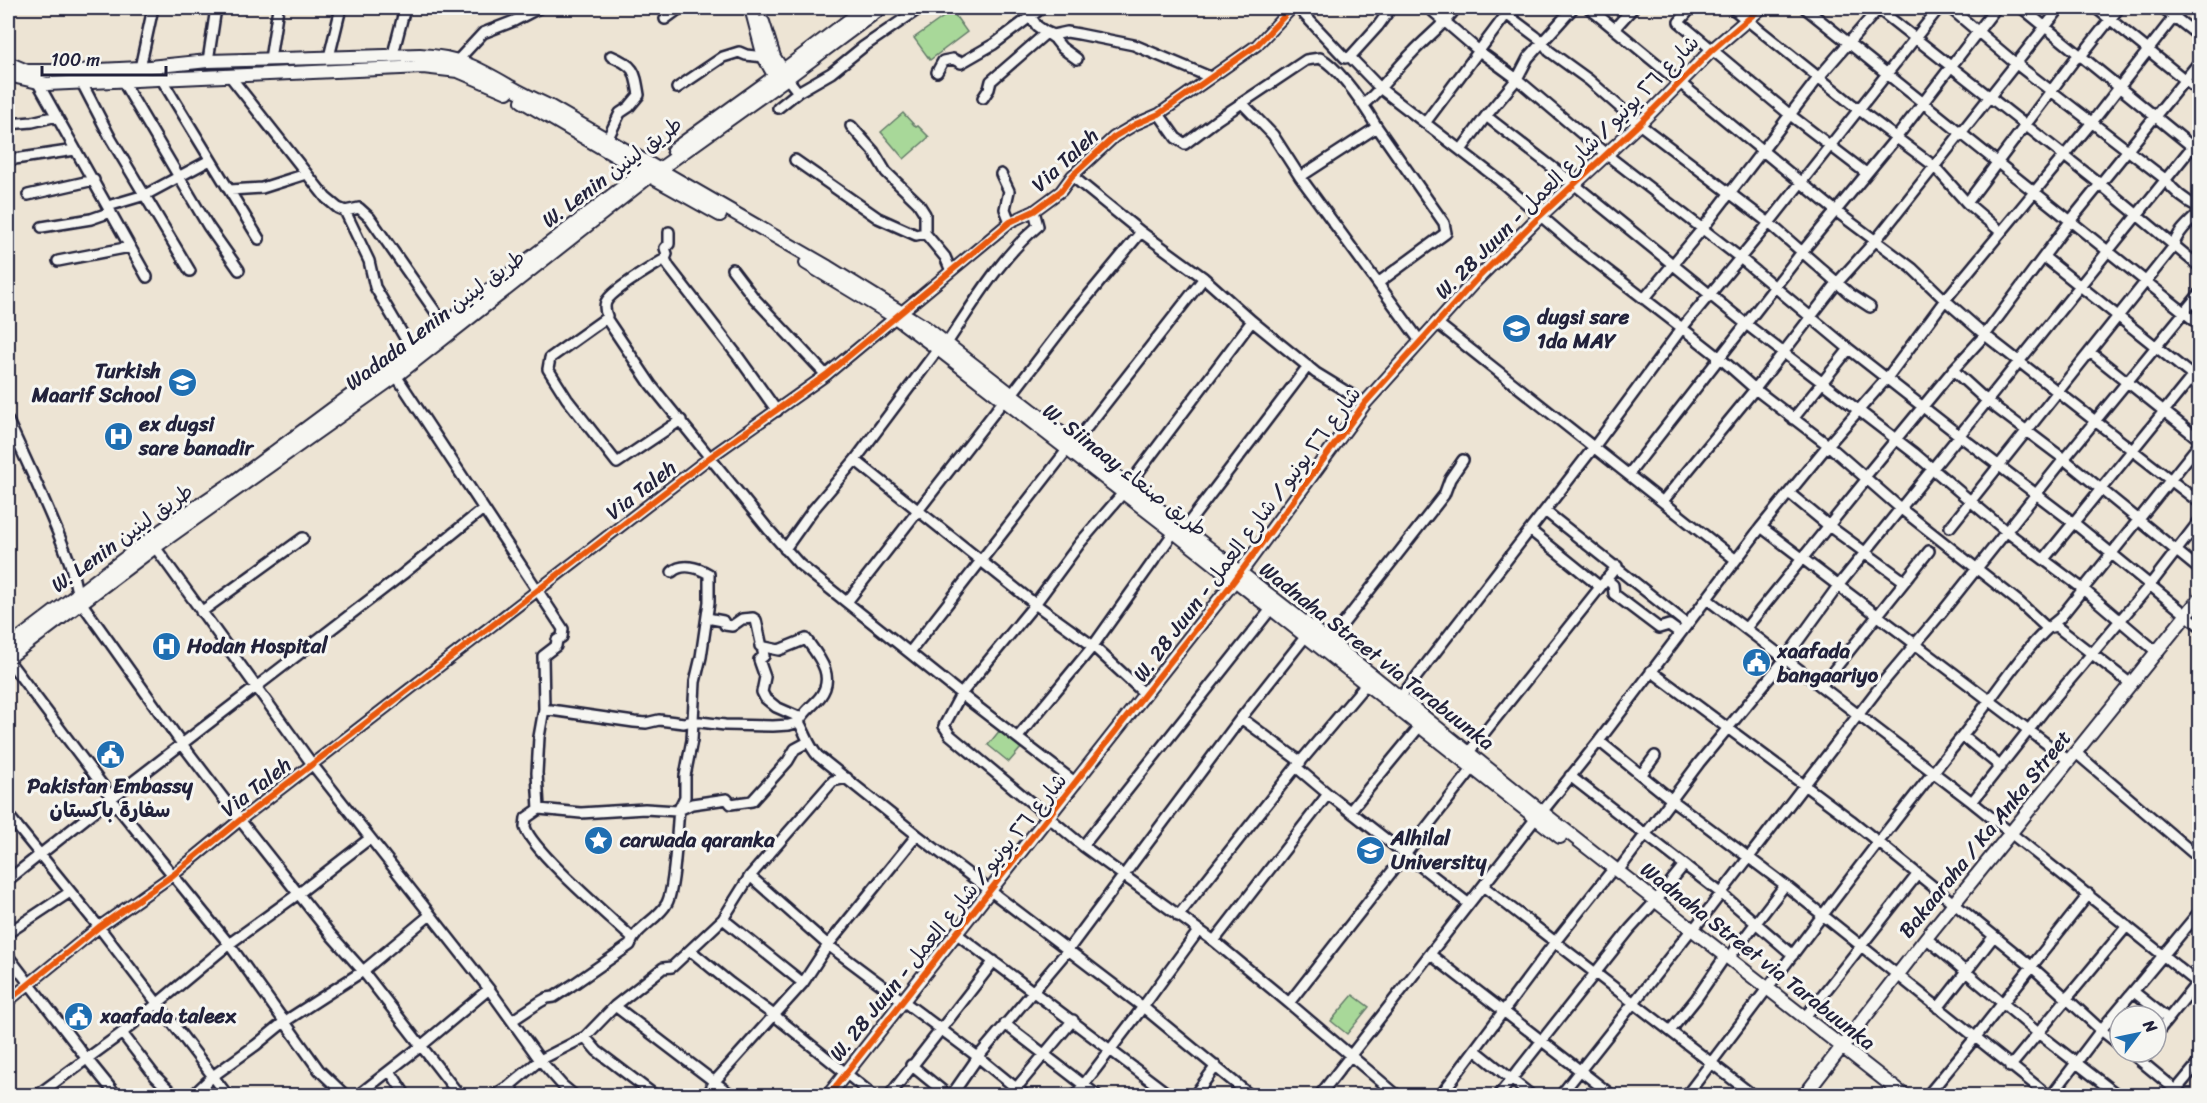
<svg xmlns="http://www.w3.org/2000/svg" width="2207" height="1103" font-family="Sriracha,'Playpen Sans Arabic',sans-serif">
	<rect width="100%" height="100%" fill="#ede4d4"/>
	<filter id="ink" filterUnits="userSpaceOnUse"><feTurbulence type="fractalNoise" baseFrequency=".0167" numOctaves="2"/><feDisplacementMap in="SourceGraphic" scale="12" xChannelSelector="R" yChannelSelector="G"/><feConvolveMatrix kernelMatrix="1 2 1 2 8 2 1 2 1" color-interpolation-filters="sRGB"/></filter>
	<g filter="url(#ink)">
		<!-- green -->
		<path fill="#a8d899" stroke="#657d6a" stroke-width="1.5" d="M 952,11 L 967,32 L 930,60 L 914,38 Z
			M 903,113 L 916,127 L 918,126 L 929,137 L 904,159 L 881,132 Z
			M 1000,730 L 1021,748 L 1009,762 L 988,745 Z
			M 1353,995 L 1369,1007 L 1347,1034 L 1331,1021 Z"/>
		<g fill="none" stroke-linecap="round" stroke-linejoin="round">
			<defs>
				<path id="street" d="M 1025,8 L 1037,26 L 1054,38 L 1062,48 L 1077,59
					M 1298,8 L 1345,58 L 1350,57 L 1381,89 L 1499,180 L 1577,247 L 1682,328 L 1720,358 L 1755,389 L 1828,445 L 1900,508 L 2019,602 L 2047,628 L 2056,626 L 2131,684
					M 1429,8 L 1479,51 L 1517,79 L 1607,155 L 1739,257 L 1849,349 L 1960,436 L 2074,523 L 2200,626
					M 1498,8 L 1542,41 L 1549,51 L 1589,80 L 1639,124 L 1769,223 L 1850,294 L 1870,307
					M 1589,8 L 1837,212 L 1912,268 L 1945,300 L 1985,335 L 2200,503
					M 1691,8 L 1679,22 L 1789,114 L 1866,173
					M 1732,8 L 1858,109 L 1934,166 L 1967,203 L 2001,232
					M 1805,8 L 2200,325
					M 1877,8 L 2100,184 L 2200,267
					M 1950,8 L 2015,63 L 2165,179 C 2174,192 2185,201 2200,208
					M 2022,8 L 2200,153
					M 2096,8 L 2200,92
					M 2163,8 L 2200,37
					M 665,19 L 680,8
					M 1615,28 L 1633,8
					M 393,54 L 405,8
					M 329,57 L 341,8
					M 1350,57 L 1378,26 L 1391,8
					M 270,59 L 278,8
					M 458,60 L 483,33 L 514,21 L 539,8
					M 208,61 L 216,8
					M 140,68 L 153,8
					M 937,72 L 943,61 L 953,59 L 961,63 L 994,44 L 1042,8
					M 229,75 L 326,198 L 338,208 L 345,211 L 369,261 L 375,287 L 412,350
					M 787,78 L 798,92 L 831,73 L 863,47 L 920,8
					M 162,80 L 259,239
					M 123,82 L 208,226 L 239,270
					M 38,83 L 147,277
					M 82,83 L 111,139 L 190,271
					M 677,88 L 723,57 L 739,52 L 746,55 L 764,57
					M 983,98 L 989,89 L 991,81 L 1045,34 L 1044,31 L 1053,35 L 1067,32 L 1079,34 L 1134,45 L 1210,77
					M 1243,104 L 1273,135 L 1300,177 L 1420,341
					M 1364,104 C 1382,88 1396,69 1413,52 C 1427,37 1444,25 1456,8
					M 778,108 L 798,92
					M 1159,114 L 1176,138 L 1185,144 L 1218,119 L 1306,60 L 1320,58 C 1341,69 1365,107 1377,127 L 1300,177
					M 1486,116 L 1574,184 L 1746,324 L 1914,453 L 2007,532 L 2083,589 L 2158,653
					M 1425,123 L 1511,8
					M 8,124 L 32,122 L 57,116
					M 851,126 L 874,152 L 886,172 L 918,203 L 925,214 L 925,233 L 945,257 L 951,271
					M 1377,127 L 1444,223 L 1446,233 L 1378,283
					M 607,140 L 620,113 L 629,107 L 639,95 C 635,71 635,66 611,56
					M 1461,150 L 1486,116 L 1517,79 L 1528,58 L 1573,8
					M 8,160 L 75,150
					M 795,160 L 878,218 L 916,235 L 925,233
					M 1001,174 L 1009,191 L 1005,209 L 1010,222
					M 1072,176 L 1141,232 L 1204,278 L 1252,321 L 1316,373 L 1365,403
					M 230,190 L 262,188 L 306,174
					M 28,195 L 94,180
					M 1967,203 L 2075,59 L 2081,56 L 2119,8
					M 108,206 L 145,195 L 210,160
					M 345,211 L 359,208 L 370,218 L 444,324
					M 42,227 L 91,219 L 111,212
					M 669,232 L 669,244 L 665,248 L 667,254 L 665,259 L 669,267 L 737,355 L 777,411
					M 2044,257 L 2200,382
					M 665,259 C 652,267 612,290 606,302 C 604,307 605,311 607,316 L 606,318 L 651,385 L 768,529 L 799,564 L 971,702 L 1076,783
					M 58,261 L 130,247
					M 732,269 L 754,298 L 826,375
					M 1644,299 L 1703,228 L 1819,77 L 1879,8
					M 606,318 L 550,358 L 548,369 L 567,399 L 617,463 L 681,420
					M 1437,323 L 1736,560
					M 947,343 C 974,303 1000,258 1038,226 L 1034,211
					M 2090,352 L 2200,440
					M 1953,370 L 1987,401 L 2064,459 L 2200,570
					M 393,371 L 563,629 L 562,637 L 557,640 L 556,646 L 543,656 L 544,709 L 539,737 L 537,773 L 539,809 L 581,813 L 645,809 L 677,811 L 692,804 L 727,799 L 731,804 L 752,801 L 788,761 L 795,749 L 808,742
					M 1012,394 L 1074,313 L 1141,232
					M 1793,419 L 1849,349
					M 8,421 C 29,466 50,511 68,558 C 74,572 74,588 81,602 L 182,744 L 240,820 L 331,935 L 363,971 L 460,1096
					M 1074,444 L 1204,278
					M 855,460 L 1035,604 L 1093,646 L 1145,694
					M 1629,474 L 1802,252 L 1896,138 L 1996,8
					M 1128,486 L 1252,321
					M 1123,493 L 1080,543 L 1035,604 L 961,694 L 944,726 L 950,735 L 1083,846 L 1214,941 L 1289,1003 L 1473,768
					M 1789,493 L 1829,526 L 1904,581
					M 1663,501 L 1755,389 L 1837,283 L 1876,240 L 2060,8
					M 1545,511 L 1687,624
					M 1761,527 L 2068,760
					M 1950,527 L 2174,246 C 2176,233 2190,222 2200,212
					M 1184,529 L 1308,366
					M 1530,530 L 1599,586
					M 155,547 L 312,764 L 489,989 L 540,1060 L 562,1085 L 575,1096
					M 785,549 L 812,511 L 855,460 L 938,349
					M 2044,559 L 2200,367
					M 1606,579 L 1613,585 L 1614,594 L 1659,628 L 1669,625 L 1680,633
					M 1707,599 L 1972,802 L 2200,985
					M 847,602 L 1004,400
					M 201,612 L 303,538
					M 707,618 L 723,621 L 725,625 L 732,626 L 742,619 L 753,618 L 756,620 L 764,656 L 759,660 L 765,677 L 762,692 L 765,698 L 776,707 L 801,718
					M 1746,628 L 1865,481 L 1865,477 L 1953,370 L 1985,335 L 2071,220 L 2200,61
					M 1329,642 L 1444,495 L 1450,479 L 1463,460
					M 760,646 L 779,650 L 806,639 C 819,657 836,676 820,697 C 813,706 803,712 799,722 C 806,734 809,747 818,756 L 917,835 L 1143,1007 L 1251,1096
					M 910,652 L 1067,450
					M 8,660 L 112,798 L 115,804 L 229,944 L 319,1070 L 346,1096
					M 1651,671 L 1851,820 L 2031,966 L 2101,1030 L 2120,1045
					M 1822,685 L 1929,551
					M 1400,698 L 1594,447 L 1682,328 L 1769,223 L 1939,8
					M 544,709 L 634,722 L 646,723 L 659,720 L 684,723 L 692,721 L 725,725 L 773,726 L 789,725 L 799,722
					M 1241,718 L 1301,762
					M 1963,736 L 2001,767
					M 1018,737 L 1093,646 L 1174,532
					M 1599,741 L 1672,800 L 1785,885 L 2049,1096
					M 1469,752 L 1617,566
					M 2075,752 L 2200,859
					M 1296,767 L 1328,794 L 1469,904
					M 1641,775 L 1655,756
					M 1570,776 L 1722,894 L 1793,955
					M 1972,802 L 2046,708 L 2150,585 L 2200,520
					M 539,809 L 526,818 C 526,818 525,826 525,827 C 532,851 611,918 632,938
					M 1350,811 L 1420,726
					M 1542,812 L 1599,741 L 1761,527 L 1828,445 L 1887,378 L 1945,300 L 2093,121 L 2181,8
					M 8,815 L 99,927 L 228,1096
					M 1083,846 L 1271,609
					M 1618,871 L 1699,763 L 1785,659 L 1838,586 L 2200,137
					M 750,876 L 828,945 L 978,1057 L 1026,1096
					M 8,880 L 100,807 L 403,574 L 483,509
					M 1483,886 L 1754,1096
					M 1656,900 L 1684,865
					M 1178,916 L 1296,767 L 1366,684
					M 723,919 L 803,983
					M 1693,930 L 1885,680 L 1943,611 L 2064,459 L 2200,293
					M 8,933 L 70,892
					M 957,934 L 1171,1096
					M 1926,938 L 2038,1033 L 2119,1096
					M 1214,941 L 1328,794
					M 691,951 L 730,983 L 775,1016 L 874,1096
					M 1431,955 L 1613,1096
					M 8,956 L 87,1059 L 117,1096
					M 1729,958 L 1785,885
					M 2134,992 L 2168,1019
					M 8,1001 L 99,927 L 173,875 L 240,820 L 709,458 L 826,375 L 1010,222 L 1034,211 L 1061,191 L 1072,176 L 1114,137 L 1136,124 L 1159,114 L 1257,45 L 1292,8
					M 1289,1003 L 1398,1096
					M 615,1006 L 733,1096
					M 1938,1008 L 1994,936
					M 1805,1017 L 1917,875
					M 513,1020 L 540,1002 L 547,998 L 554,997 L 571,986 L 630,945 C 636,927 658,920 667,903 C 675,888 677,828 679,809 L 685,797 L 685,776 L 692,740 L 695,682 L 701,657 L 709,602 L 709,574 C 697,567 682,563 672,572
					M 1005,1024 L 1098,1096
					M 1670,1031 L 1696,999 L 1722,961
					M 122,1033 L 155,1076 L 175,1096
					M 2156,1034 L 2197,983
					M 585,1037 L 597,1051 L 656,1096
					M 1475,1050 L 1532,1096
					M 2130,1052 L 2183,1096
					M 911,1065 L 949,1096
					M 2010,1067 L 2127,926
					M 390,1071 L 406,1096
					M 509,1086 L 517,1096
					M 1017,1087 L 1073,1020
					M 36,1096 L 122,1033 L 229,944 L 298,894 L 369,839
					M 192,1096 L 213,1076 L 256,1045 L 284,1022 L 363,971 L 430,915
					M 357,1096 L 421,1046 L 489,989
					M 493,1096 L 509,1086 L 540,1060 L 585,1037 L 615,1006 L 663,968 L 672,967 L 723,919 L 750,876 L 833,781 L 847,778
					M 707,1096 L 715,1081 L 803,983 L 828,945 L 917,835
					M 889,1096 L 994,961
					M 951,1096 L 978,1057 L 1068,950 L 1241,718 L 1306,636
					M 1075,1096 L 1143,1007 L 1199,930
					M 1194,1096 L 1216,1066
					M 1319,1096 L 1536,818
					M 1440,1096 L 1555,942 L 1609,874
					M 1498,1096 L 1630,929 L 1651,906
					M 1560,1096 L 1688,934
					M 1686,1096 C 1778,975 1868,852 1964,734 C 1993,698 2025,645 2060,618 L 2200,443
					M 1927,1096 L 1975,1038 L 2089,894
					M 2051,1096 L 2101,1030 L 2200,911
					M 2171,1096 L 2200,1061"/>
				<path id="secondary" d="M 751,8 L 764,57 L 778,82
					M 763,22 L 774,57 L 787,77
					M 8,63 L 27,71 L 78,71 L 140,68 L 208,61 L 420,55 C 460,57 478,68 511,87 C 523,94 536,100 549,106 L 828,267 L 925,327 L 1372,675 L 1542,812 L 1905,1096
					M 8,75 L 47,84 L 423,67 L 458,71 L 507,92
					M 522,101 L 650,176 L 720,215
					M 673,150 L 774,77 L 865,8
					M 806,263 L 895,317 L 938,349 L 1174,532 L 1560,837
					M 8,647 L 162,530 L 235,481 L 390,366 L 637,176
					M 8,658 L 155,547 L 396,376 L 650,176 L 787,78 L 881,8
					M 828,1096 L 1234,581 L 1365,403 L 1474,282 L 1540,216 L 1639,124 L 1712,50 L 1761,8
					M 1804,1096 L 1926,938 L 2200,598"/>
			</defs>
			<!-- street casing -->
			<use href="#street" stroke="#22223b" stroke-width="14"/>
			<!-- secondary casing -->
			<use href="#secondary" stroke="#22223b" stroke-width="16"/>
			<!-- street -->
			<use href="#street" stroke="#f6f6f2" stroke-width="9"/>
			<!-- secondary -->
			<use href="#secondary" stroke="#f6f6f2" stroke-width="12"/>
			<defs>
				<path id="cycleway" d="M 8,1001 L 99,927 L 173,875 L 240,820 L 709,458 L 826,375 L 1010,222 L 1034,211 L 1061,191 L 1072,176 L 1114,137 L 1136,124 L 1159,114 L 1257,45 L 1292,8
					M 828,1096 L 1234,581 L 1365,403 L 1474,282 L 1540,216 L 1639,124 L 1712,50 L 1761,8"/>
			</defs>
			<!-- cycleway casing -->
			<use href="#cycleway" stroke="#f6f6f2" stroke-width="10"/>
			<!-- cycleway -->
			<use href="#cycleway" stroke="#e8590c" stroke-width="6"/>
		</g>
	</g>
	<!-- icons -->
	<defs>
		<symbol id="school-disc" viewBox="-11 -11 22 22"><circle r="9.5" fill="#1f6fb2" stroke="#f6f6f2"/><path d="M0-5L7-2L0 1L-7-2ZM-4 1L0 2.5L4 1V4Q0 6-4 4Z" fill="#fff"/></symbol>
		<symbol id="hospital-disc" viewBox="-11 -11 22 22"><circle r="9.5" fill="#1f6fb2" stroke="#f6f6f2"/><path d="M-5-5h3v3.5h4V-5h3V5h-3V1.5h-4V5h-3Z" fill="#fff"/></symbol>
		<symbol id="civic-disc" viewBox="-11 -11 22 22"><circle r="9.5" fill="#1f6fb2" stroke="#f6f6f2"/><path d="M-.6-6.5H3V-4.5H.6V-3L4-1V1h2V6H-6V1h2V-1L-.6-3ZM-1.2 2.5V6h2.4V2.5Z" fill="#fff"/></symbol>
		<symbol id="sight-disc" viewBox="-11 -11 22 22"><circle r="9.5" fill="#1f6fb2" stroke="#f6f6f2"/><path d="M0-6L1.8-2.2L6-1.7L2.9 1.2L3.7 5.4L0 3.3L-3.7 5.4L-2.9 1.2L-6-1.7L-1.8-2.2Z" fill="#fff"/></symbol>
		<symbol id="university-disc" viewBox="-11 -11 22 22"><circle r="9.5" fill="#1f6fb2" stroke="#f6f6f2"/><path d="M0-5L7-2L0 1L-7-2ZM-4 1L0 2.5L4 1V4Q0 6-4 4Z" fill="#fff"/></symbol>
	</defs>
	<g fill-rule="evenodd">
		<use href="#school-disc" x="1500" y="312" width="33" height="33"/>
		<use href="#school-disc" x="166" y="366" width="33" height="33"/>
		<use href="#hospital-disc" x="102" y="420" width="33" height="33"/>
		<use href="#hospital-disc" x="150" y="630" width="33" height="33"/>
		<use href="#civic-disc" x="1740" y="646" width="33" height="33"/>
		<use href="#civic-disc" x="94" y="738" width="33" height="33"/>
		<use href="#sight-disc" x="582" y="824" width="33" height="33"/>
		<use href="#university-disc" x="1354" y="834" width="33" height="33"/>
		<use href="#civic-disc" x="62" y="1000" width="33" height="33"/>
	</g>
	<g text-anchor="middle" stroke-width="6" stroke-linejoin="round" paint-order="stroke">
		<!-- street labels -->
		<g font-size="21" fill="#22223b" stroke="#f6f6f2">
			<text transform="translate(1065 160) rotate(-43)" y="7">Via Taleh</text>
			<text transform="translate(1567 167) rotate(-45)" y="7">W. 28 Juun - شارع ٢٦ يونيو / شارع العمل</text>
			<text transform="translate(612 172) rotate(-37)" y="7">W. Lenin طريق لينين</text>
			<text transform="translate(435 320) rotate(-37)" y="7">Wadada Lenin طريق لينين</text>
			<text transform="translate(1125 470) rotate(38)" y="7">W. Siinaay طريق صنعاء</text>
			<text transform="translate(641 490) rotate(-38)" y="7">Via Taleh</text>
			<text transform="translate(1247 534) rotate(-53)" y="7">W. 28 Juun - شارع ٢٦ يونيو / شارع العمل</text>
			<text transform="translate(122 538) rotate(-36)" y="7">W. Lenin طريق لينين</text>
			<text transform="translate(1377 656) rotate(38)" y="7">Wadnaha Street via Tarabuunka</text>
			<text transform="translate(256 787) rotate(-38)" y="7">Via Taleh</text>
			<text transform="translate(1985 834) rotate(-51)" y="7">Bakaaraha / Ka Anka Street</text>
			<text transform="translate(948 917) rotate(-51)" y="7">W. 28 Juun - شارع ٢٦ يونيو / شارع العمل</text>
			<text transform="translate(1758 956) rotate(38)" y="7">Wadnaha Street via Tarabuunka</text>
		</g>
		<!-- poi labels -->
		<g font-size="21" font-weight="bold" fill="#22223b" stroke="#f6f6f2" text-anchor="start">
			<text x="1537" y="324">dugsi sare<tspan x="1537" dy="24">1da MAY</tspan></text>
			<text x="161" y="378" text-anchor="end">Turkish<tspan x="161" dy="24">Maarif School</tspan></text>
			<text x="139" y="431">ex dugsi<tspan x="139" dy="24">sare banadir</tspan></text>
			<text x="187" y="653">Hodan Hospital</text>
			<text x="1777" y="658">xaafada<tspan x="1777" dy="24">bangaariyo</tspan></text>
			<text x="110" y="793" text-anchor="middle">Pakistan Embassy<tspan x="110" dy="24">سفارة باكستان</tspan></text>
			<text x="1391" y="845">Alhilal<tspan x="1391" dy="24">University</tspan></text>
			<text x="620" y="847">carwada qaranka</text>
			<text x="100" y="1023">xaafada taleex</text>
		</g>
	</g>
	<!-- margin -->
	<rect width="2207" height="1103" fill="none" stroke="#f6f6f2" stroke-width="30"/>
	<rect x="15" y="15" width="2177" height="1073" fill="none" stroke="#22223b" stroke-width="2" filter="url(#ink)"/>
	<!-- north arrow -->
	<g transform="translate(2138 1034) rotate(58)"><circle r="28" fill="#f6f6f2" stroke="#a1a1a9" stroke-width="1.5"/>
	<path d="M0-4.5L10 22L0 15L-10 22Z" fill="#1f6fb2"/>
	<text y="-9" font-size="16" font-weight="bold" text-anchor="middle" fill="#22223b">N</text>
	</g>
	<!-- scale -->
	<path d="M42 66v9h124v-9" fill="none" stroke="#22223b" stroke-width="3"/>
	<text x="51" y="66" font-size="18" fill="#22223b" stroke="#f6f6f2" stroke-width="4.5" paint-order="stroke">100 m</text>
</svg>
